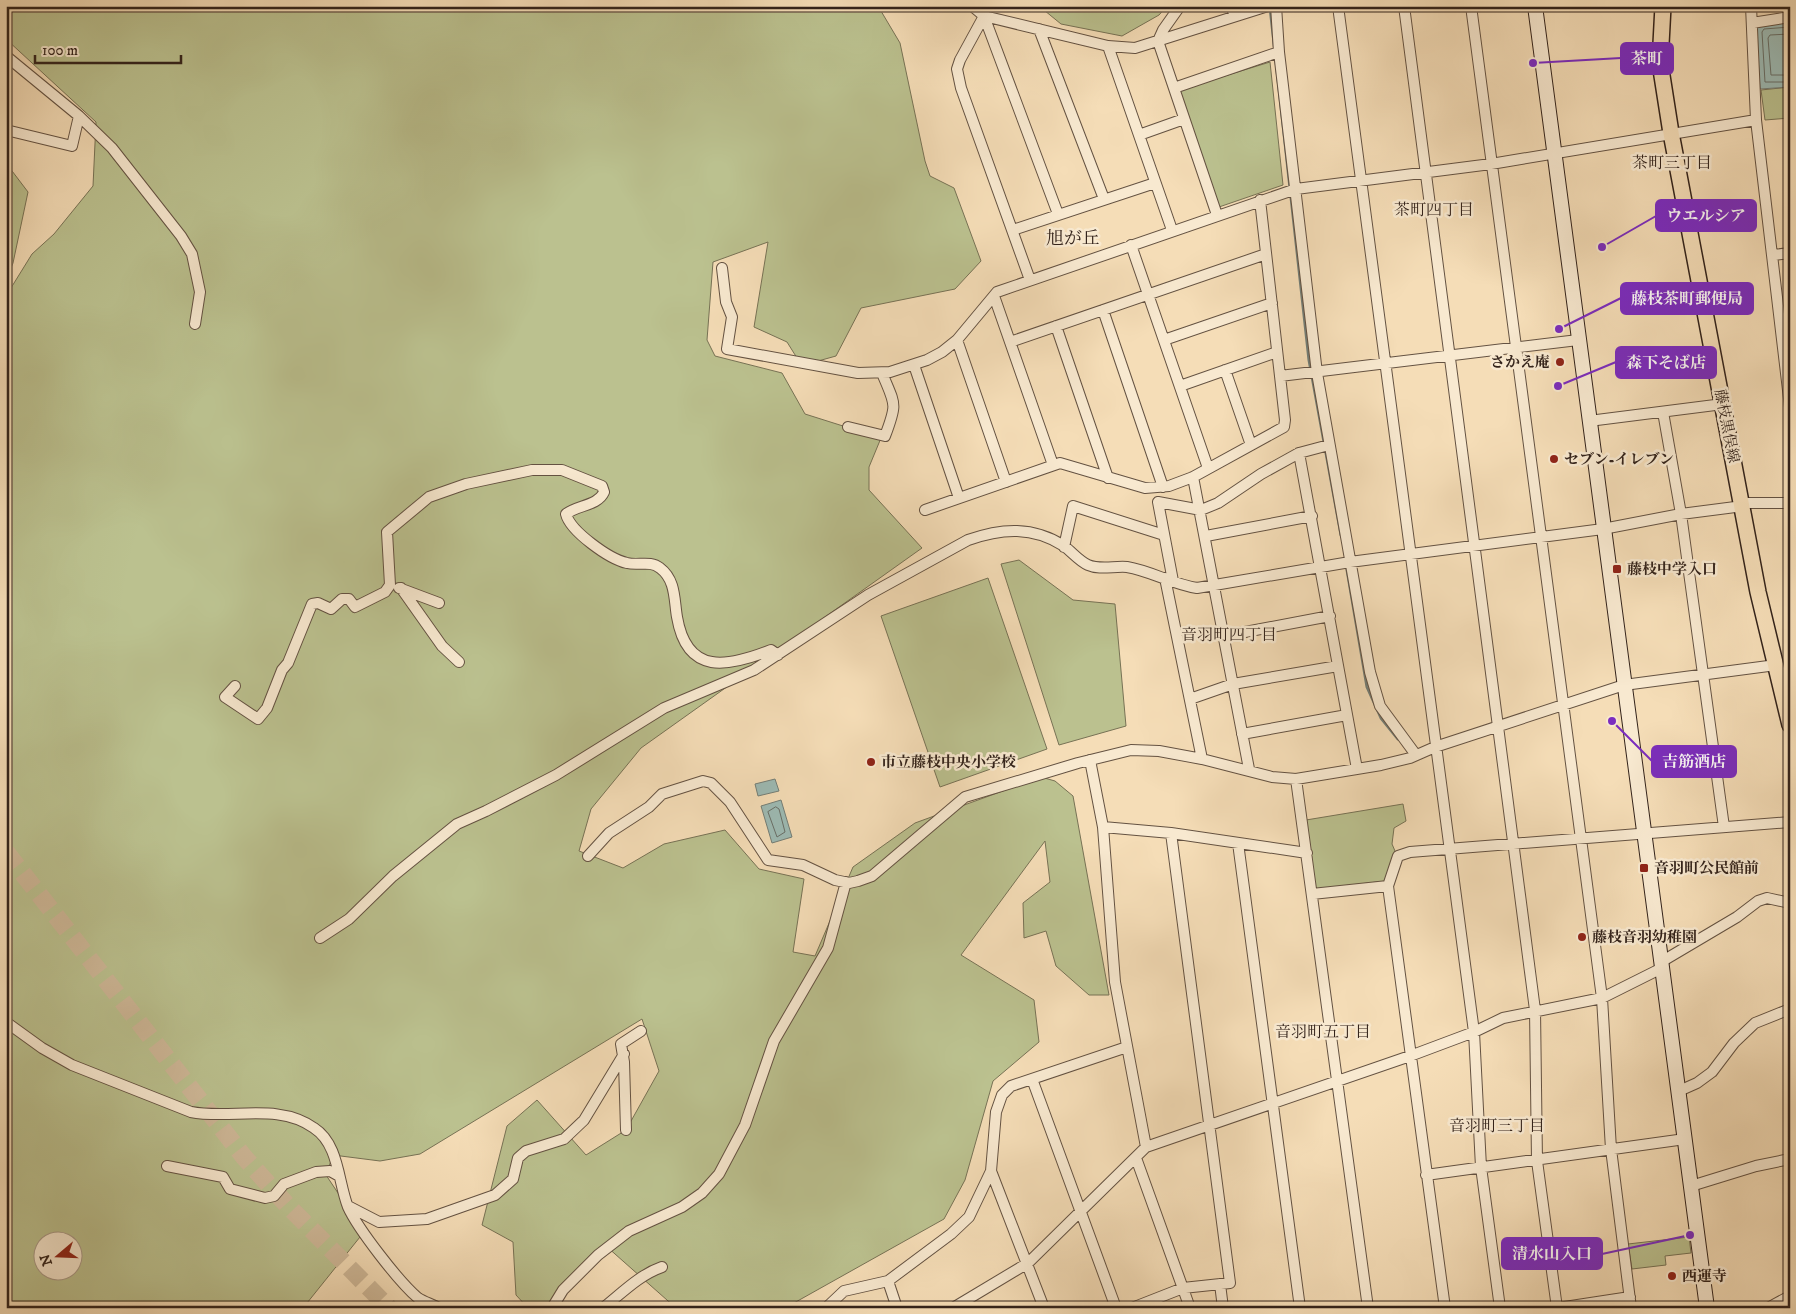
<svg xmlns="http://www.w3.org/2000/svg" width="1796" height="1314" font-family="'IM FELL DW Pica','Noto Serif JP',serif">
	<rect width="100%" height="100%" fill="#f5ddb7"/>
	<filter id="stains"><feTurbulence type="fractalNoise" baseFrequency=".004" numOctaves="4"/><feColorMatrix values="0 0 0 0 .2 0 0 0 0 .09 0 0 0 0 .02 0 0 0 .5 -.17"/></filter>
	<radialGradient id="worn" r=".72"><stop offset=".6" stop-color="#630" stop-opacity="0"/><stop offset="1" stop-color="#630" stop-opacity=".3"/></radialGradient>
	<!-- green -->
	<path fill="#bbc18f" stroke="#777255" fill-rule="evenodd" d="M 6,6 L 878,6 L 900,43 L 925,161 L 930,176 L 954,188 L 981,261 L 955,289 L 861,308 L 836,356 L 818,361 L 797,358 L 787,342 L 754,327 L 768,242 L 713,262 L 707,340 L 715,356 L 782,373 L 805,414 L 881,438 L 869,467 L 869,490 L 922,548 L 641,748 L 591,809 L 579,851 L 623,868 L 664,844 L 725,830 L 759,869 L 804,879 L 793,952 L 815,956 L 853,867 L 915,823 L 1041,777 L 1055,781 L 1073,796 L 1109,995 L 1089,995 L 1056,966 L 1046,931 L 1024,938 L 1023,903 L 1050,882 L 1045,841 L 961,955 L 1034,1000 L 1039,1042 L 993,1081 L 965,1180 L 944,1219 L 785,1308 L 676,1308 L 606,1246 L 552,1303 L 544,1308 L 528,1308 L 516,1295 L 513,1242 L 482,1225 L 507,1126 L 537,1100 L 586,1155 L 626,1130 L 659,1071 L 642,1019 L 420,1154 L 380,1161 L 333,1155 L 326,1175 L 364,1232 L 303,1308 L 6,1308 L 6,296 L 32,254 L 54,234 L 93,186 L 96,122 L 6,39 ZM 42,1242 L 72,1242 L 72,1272 L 42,1272 Z
		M 1039,6 L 1167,6 L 1159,15 L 1122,36 L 1061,24 Z
		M 1270,62 L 1283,185 L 1219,207 L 1179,90 Z
		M 1790,87 L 1790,118 L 1765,120 L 1761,90 Z
		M 6,163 L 28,192 L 13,263 L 6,281 Z
		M 1019,560 L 1073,600 L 1115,604 L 1126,726 L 1059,745 L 1001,564 Z
		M 988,578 L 1047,749 L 940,787 L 881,616 Z
		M 1403,804 L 1406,821 L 1394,828 L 1392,844 L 1395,851 L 1386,881 L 1315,889 L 1306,820 Z
		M 1689,1237 L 1691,1253 L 1665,1256 L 1666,1265 L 1632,1269 L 1628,1244 Z"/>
	<!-- water -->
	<path fill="#9dbbb5" stroke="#737e77" d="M 1790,22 L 1790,87 L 1760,89 L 1756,25 Z
		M 775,779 L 779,791 L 758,796 L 755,784 Z
		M 781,800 L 792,837 L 772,843 L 761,806 Z"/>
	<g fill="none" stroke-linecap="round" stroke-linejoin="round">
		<!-- shore -->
		<path stroke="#686f68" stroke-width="1" d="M 1790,27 L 1764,29 L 1762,32 L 1765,82 L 1790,82
			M 1790,34 L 1770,35 L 1768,38 L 1771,75 L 1790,75
			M 776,807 L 779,809 L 785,832 L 777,837 L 768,812 Z"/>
		<!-- stream -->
		<path stroke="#737e77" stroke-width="3" d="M 1270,7 L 1309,360 L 1341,535
			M 1346,564 L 1367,687 L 1381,718 L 1398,739"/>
		<!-- highway-tunnel -->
		<path stroke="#ceb898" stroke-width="18" stroke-dasharray="18 9" stroke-linecap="butt" d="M 6,852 L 244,1157 L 287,1205 L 389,1308"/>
		<defs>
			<path id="street" d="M 972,6 L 984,16 L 1108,46 L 1135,48 L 1268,6
				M 1180,6 L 1163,30 L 1158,41 L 1217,215
				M 1231,6 L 1235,16
				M 1276,6 L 1279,52 L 1317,373 L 1370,672 L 1380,706 L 1416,755
				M 1338,6 L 1474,1032 L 1481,1167 L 1500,1308
				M 1404,6 L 1535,1010 L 1537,1161 L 1557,1308
				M 1471,6 L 1602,998 L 1611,1149 L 1631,1308
				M 1751,6 L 1756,120 L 1790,407
				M 984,16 L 960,60 L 957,69 L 961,88 L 1030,280
				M 984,16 L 1058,214
				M 1752,23 L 1790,17
				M 1039,29 L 1104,199
				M 1108,46 L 1172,230
				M 6,56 L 79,116 L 112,148 L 181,236 L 192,254 L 200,292 L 195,324
				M 1174,88 L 1279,52
				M 6,130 L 72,146 L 79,116
				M 1139,135 L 1184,119
				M 1013,230 L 1155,183
				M 1131,245 L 1208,468
				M 1773,255 L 1790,253
				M 722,268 L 726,302 L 732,317 L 727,349 L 858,373 L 890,372 L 927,360 L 942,352 L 957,340 L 997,292 L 1296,189 L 1491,164 L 1756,120
				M 994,296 L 1053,465
				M 1103,310 L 1163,487
				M 1056,326 L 1108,478
				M 957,340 L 1006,482
				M 1164,340 L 1272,303
				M 1010,342 L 1266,254
				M 914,365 L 959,498
				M 1225,370 L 1251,445
				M 1280,376 L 1578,340
				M 1180,386 L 1277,352
				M 1663,412 L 1681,514 L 1724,827
				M 1589,421 L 1723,404
				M 848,427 L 885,436 C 898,402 895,405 882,373
				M 1299,453 L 1357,769
				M 1193,477 L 1249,769
				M 1743,503 L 1790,503
				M 925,510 L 1060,463 L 1145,488 L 1169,486 L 1193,477 L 1284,427 L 1285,420 L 1260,200
				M 1206,536 L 1312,516
				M 1064,547 L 1073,506 L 1164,535
				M 1165,578 L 1202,759
				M 1173,581 L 1158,502 L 1201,510 L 1218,503 L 1261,474 L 1299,453 L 1329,445
				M 399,588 L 439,603
				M 401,588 L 442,646 L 459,662
				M 1224,636 L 1330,616
				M 235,686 L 225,697 L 258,719 L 267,708 L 282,670 L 288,663 L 312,604 L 318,603 L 331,609 L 342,599 L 349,599 L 355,607 L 385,592 L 390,585 L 387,532 L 429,497 L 466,484 L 532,470 L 562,470 L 602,486 L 604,492 C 598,506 577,505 566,514 C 570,531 609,559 627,563 C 638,566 650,560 660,568 C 676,580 674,600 677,617 C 687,676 728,667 771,650 L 778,655
				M 1190,699 L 1233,684 L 1338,666
				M 1242,734 L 1347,715
				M 1090,760 L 1103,827 L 1115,982 L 1146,1147
				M 1296,779 L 1368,1308
				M 1103,827 L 1171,833 L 1307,853
				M 1238,843 L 1300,1308
				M 588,856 L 609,833 L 649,807 L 662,794 L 703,781 L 711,783 L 730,802 L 768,860 L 803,865 L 835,880 L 849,883 L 858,881 L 872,876 L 965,797 L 1078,763 L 1131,750 L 1159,751 L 1202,759 L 1272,777 L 1296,779 L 1381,765 L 1410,758 L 1435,747 L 1624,685 L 1776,665
				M 1312,894 L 1388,886
				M 320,938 L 349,919 L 393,876 L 457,824 L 486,811 L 556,775 L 664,708 L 754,670 L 868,595 L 968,540 C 1002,528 1033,526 1064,546 C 1072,552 1079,561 1088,565 C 1099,570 1114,566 1127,567 C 1151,571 1172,584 1197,588 L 1350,562 L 1603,529 L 1681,514 L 1743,506
				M 1661,962 L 1737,917 L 1758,901 L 1767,898 L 1790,903
				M 6,1022 L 42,1048 L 72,1065 L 191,1112 C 230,1120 278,1102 314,1128 C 339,1144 338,1182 348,1207 C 358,1229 399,1282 418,1298 C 424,1302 432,1304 439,1308
				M 1032,1079 L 1116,1308
				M 1679,1091 L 1697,1083 L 1712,1072 L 1734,1043 L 1755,1023 L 1790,1009
				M 626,1130 L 624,1062 L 621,1044 L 641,1031
				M 1136,1158 L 1190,1308
				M 167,1166 L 223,1177 L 230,1189 L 265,1198 L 274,1196 L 284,1184 L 316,1172 L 330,1171 L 339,1176
				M 991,1171 L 1044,1308
				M 1426,1175 L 1685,1139
				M 1691,1186 L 1756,1166 L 1790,1159
				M 348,1206 L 379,1222 L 427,1219 L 495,1195 L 513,1179 L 518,1158 L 526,1151 L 564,1139 L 584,1120 L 624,1054
				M 888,1281 L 897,1308
				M 1220,1284 L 1223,1308
				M 552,1308 L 563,1290 L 598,1255 L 629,1231 L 682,1207 L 702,1193 L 719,1174 L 745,1125 L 774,1041 L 828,948 L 846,882
				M 603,1308 C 622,1293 639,1275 662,1267
				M 826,1308 L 844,1291 L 888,1281 L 951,1234 L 969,1217 L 991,1171 L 996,1112 L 1002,1095 L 1011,1086 L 1127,1047
				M 953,1308 L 1028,1263 L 1146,1147 L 1410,1056 L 1474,1032 L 1503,1018 L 1602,998 L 1662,968
				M 1132,1308 L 1183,1288 L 1230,1283 L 1171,833
				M 1445,1308 L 1388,886 L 1398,856 L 1410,852 L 1790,822
				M 1558,1308 L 1630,1297
				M 1768,1308 L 1790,1296"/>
			<path id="secondary" d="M 1535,6 L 1707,1308"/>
			<path id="primary" d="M 1663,6 L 1660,63 L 1671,133 L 1758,592 L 1790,725"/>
		</defs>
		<!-- street casing -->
		<use href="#street" stroke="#645242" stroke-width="12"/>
		<!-- secondary casing -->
		<use href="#secondary" stroke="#33231b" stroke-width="16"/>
		<!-- primary casing -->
		<use href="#primary" stroke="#33231b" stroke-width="18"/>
		<!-- street -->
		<use href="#street" stroke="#f8e9d0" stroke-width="10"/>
		<!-- secondary -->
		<use href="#secondary" stroke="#f8e9d0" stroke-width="14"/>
		<!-- primary -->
		<use href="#primary" stroke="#f5ddb7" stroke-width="15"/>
	</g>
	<!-- markers -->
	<g fill="#8f2418" stroke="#f8e9d0" stroke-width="2">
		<circle cx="1560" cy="362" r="5"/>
		<circle cx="1554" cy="459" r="5"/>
		<rect x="1612" y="564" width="10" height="10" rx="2.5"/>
		<circle cx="871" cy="762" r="5"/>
		<rect x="1639" y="863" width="10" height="10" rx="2.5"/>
		<circle cx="1582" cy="937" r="5"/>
		<circle cx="1672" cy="1276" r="5"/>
	</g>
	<g text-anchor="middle" stroke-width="5" stroke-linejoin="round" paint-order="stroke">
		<!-- poi labels -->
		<g font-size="15" font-weight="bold" fill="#33231b" stroke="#f8e9d0" text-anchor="start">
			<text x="1550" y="367" text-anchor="end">さかえ庵</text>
			<text x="1564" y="464">セブン-イレブン</text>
			<text x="1627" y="574">藤枝中学入口</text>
			<text x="881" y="767">市立藤枝中央小学校</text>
			<text x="1654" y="873">音羽町公民館前</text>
			<text x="1592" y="942">藤枝音羽幼稚園</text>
			<text x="1682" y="1281">西運寺</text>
		</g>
		<!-- street labels -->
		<g font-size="15" fill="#33231b" stroke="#f8e9d0">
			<text transform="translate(1727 426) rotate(79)" y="5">藤枝黒俣線</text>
		</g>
		<!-- neighbourhood labels -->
		<g font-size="16" fill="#33231b" stroke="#f8e9d0">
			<text x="1672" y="168">茶町三丁目</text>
			<text x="1434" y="215">茶町四丁目</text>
			<text x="1229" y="640">音羽町四丁目</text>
			<text x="1323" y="1037">音羽町五丁目</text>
			<text x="1497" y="1131">音羽町三丁目</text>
		</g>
		<!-- quarter labels -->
		<g font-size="18" fill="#33231b" stroke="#f8e9d0">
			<text x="1073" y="244">旭が丘</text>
		</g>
	</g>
	<!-- callouts -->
	<path fill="none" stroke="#7b2cbf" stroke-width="2" d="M1533 63L1621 58M1602 247L1656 216M1559 329L1621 298M1558 386L1616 362M1612 721L1652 761M1690 1235L1602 1254"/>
	<g fill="#7b2cbf" stroke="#f8e9d0" stroke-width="2">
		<circle cx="1533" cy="63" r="5"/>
		<circle cx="1602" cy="247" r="5"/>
		<circle cx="1559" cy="329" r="5"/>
		<circle cx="1558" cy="386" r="5"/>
		<circle cx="1612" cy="721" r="5"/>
		<circle cx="1690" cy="1235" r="5"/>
	</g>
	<g fill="#7b2cbf" stroke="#7b2cbf" stroke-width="2">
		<rect x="1621" y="43" width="52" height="31" rx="5"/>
		<rect x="1656" y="200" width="100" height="31" rx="5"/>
		<rect x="1621" y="283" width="132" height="31" rx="5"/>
		<rect x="1616" y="347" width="100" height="31" rx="5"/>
		<rect x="1652" y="746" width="84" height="31" rx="5"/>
		<rect x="1502" y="1238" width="100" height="31" rx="5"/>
	</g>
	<g font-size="16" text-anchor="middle" font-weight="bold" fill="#fff">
		<text x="1647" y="64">茶町</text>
		<text x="1706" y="221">ウエルシア</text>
		<text x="1687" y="304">藤枝茶町郵便局</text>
		<text x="1666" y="368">森下そば店</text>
		<text x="1694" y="767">吉筋酒店</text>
		<text x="1552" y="1259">清水山入口</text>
	</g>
	<!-- margin -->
	<rect width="1796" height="1314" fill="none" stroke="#f5ddb7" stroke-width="25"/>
	<rect x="8" y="8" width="1781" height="1299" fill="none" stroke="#33231b" stroke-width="2.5"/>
	<rect x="12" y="12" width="1771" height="1289" fill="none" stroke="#33231b"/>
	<!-- north arrow -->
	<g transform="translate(58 1256) rotate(251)"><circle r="24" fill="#f8e9d0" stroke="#a99a88"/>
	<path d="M0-4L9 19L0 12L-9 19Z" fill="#8f2418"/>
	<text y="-8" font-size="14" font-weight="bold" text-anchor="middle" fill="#33231b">N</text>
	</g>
	<!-- scale -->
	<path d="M35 55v8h146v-8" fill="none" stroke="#33231b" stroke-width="2.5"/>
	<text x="42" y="55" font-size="15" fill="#33231b" stroke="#f8e9d0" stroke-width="4" paint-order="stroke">100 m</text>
	<rect width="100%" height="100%" filter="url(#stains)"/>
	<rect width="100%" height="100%" fill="url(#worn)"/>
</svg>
